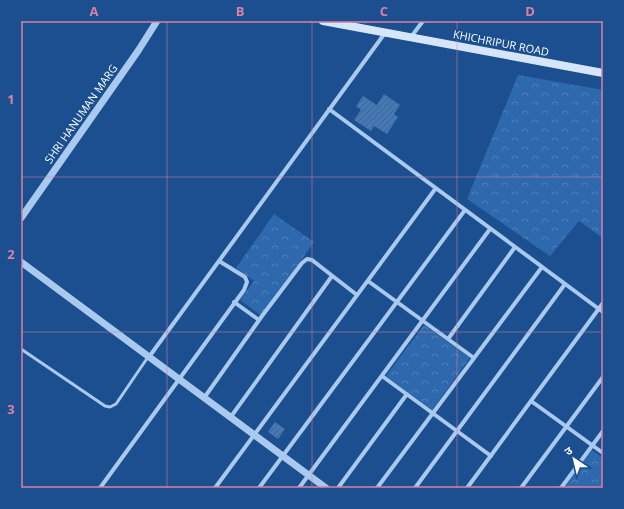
<svg xmlns="http://www.w3.org/2000/svg" width="624" height="509" font-family="'Open Sans','Noto Sans Devanagari',sans-serif">
	<defs>
		<pattern id="park-crowns" width="20" height="18" patternUnits="userSpaceOnUse"><rect width="20" height="18" fill="#2e69ad"/><path d="M2 6a3 3 0 1 1 6 0M12 15a3 3 0 1 1 6 0" fill="none" stroke="#4d80b9"/></pattern>
		<pattern id="building-hatch" width="6" height="6" patternUnits="userSpaceOnUse"><rect width="6" height="6" fill="#4478b7"/><path d="M-1 1l2-2M0 6l6-6M5 7l2-2" fill="none" stroke="#486282"/></pattern>
	</defs>
	<rect width="100%" height="100%" fill="#1b4f8f"/>
	<!-- park -->
	<path fill="url(#park-crowns)" d="M 518,75 L 603,90 L 603,238 L 579,221 L 550,256 L 467,199 Z
		M 274,214 L 314,242 L 262,316 L 240,300 L 254,281 L 236,268 Z
		M 424,325 L 470,358 L 432,410 L 386,376 Z
		M 592,450 L 603,458 L 603,488 L 564,488 Z"/>
	<!-- building -->
	<path fill="url(#building-hatch)" d="M 384,94 L 400,105 L 394,114 L 398,117 L 387,134 L 374,126 L 371,131 L 354,120 L 361,110 L 356,106 L 363,96 L 377,105 Z
		M 275,422 L 285,429 L 278,439 L 268,432 Z"/>
	<g fill="none" stroke-linecap="round" stroke-linejoin="round">
		<!-- service -->
		<path stroke="#a9c9ee" stroke-width="3" d="M 21,349 L 105,406 L 110,407 L 116,404 L 148,357"/>
		<!-- minor -->
		<path stroke="#a9c9ee" stroke-width="4" d="M 411,37 L 423,21
			M 329,109 L 603,312
			M 368,281 L 474,358
			M 234,302 L 259,320
			M 448,339 L 515,247
			M 149,357 L 385,33
			M 382,376 L 491,456
			M 204,398 L 262,316 L 302,263 L 307,259 L 312,260 L 357,295
			M 531,401 L 603,453
			M 230,418 L 332,276
			M 100,488 L 244,290 L 247,282 L 245,277 L 219,261
			M 215,488 L 436,188
			M 259,488 L 465,210
			M 299,488 L 490,229
			M 338,488 L 407,394
			M 377,488 L 542,267
			M 415,488 L 565,284
			M 467,488 L 603,303
			M 521,488 L 603,377
			M 561,488 L 603,431"/>
		<!-- tertiary -->
		<path stroke="#a9c9ee" stroke-width="7" d="M 21,218 L 138,51 L 157,21
			M 21,262 L 326,488"/>
		<!-- secondary -->
		<path stroke="#d6e6fa" stroke-width="8" d="M 323,21 L 603,73"/>
	</g>
	<!-- grid -->
	<path fill="none" stroke="#dd80a5" stroke-width="1" stroke-opacity="0.55" d="M 167,21 L 167,488M 312,21 L 312,488M 457,21 L 457,488M 21,177 L 603,177M 21,332 L 603,332"/>
	<g text-anchor="middle" stroke-width="3" stroke-linejoin="round" paint-order="stroke">
		<!-- street labels -->
		<g font-size="11" fill="#fff" stroke="#1b4f8f">
			<text transform="translate(501 43) rotate(11)" y="4">KHICHRIPUR ROAD</text>
			<text transform="translate(81 114) rotate(-55)" y="4">SHRI HANUMAN MARG</text>
		</g>
	</g>
	<!-- border -->
	<rect width="624" height="509" fill="none" stroke="#1b4f8f" stroke-width="44"/>
	<!-- north arrow -->
	<g transform="translate(574 459) rotate(325)" stroke="#1b4f8f" stroke-width="3" paint-order="stroke">
	<path d="M0-3L7 15L0 10L-7 15Z" fill="#ffffff"/>
	<text y="-6" font-size="11" font-weight="bold" text-anchor="middle" fill="#ffffff">उ</text>
	</g>
	<rect x="22" y="22" width="580" height="465" fill="none" stroke="#dd80a5" stroke-width="1.5"/>
	<g font-size="13" text-anchor="middle" font-weight="bold" fill="#dd80a5">
		<text x="94" y="16">A</text>
		<text x="240" y="16">B</text>
		<text x="384" y="16">C</text>
		<text x="530" y="16">D</text>
		<text x="11" y="104">1</text>
		<text x="11" y="259">2</text>
		<text x="11" y="414">3</text>
	</g>
</svg>
